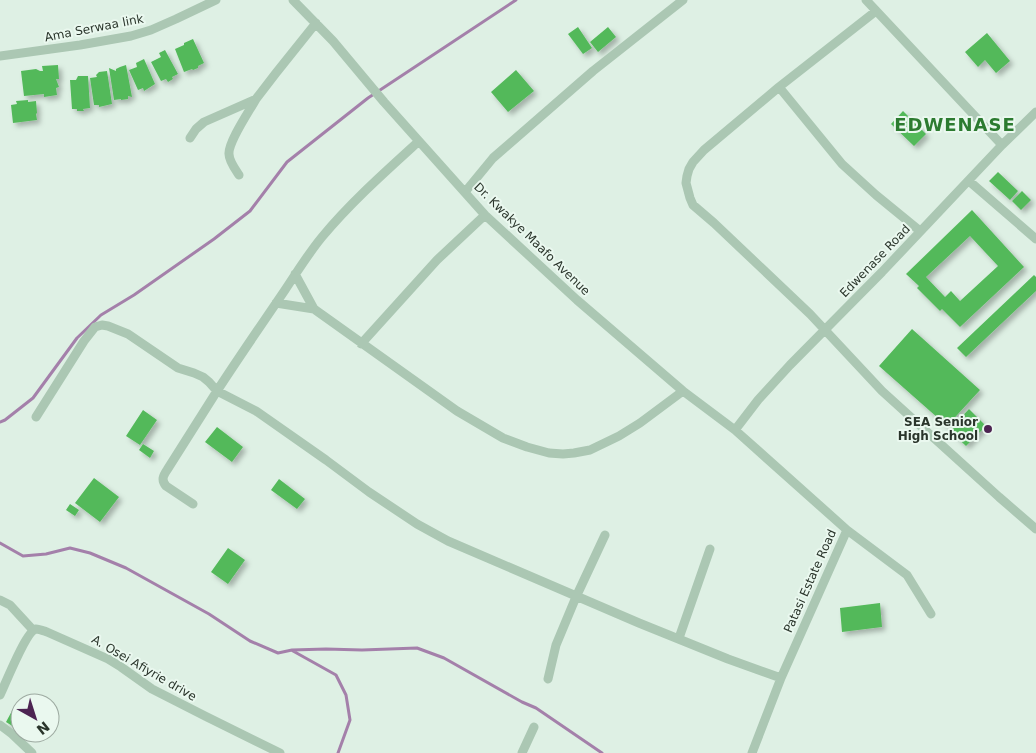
<svg xmlns="http://www.w3.org/2000/svg" width="1036" height="753" font-family="'DejaVu Sans',sans-serif">
	<defs>
		<filter id="shadow"><feDropShadow dx="3.5" dy="3.5" stdDeviation="2.5" flood-color="#0004"/></filter>
	</defs>
	<rect width="100%" height="100%" fill="#def0e4"/>
	<g fill="none" stroke-linecap="round" stroke-linejoin="round">
		<!-- stream -->
		<path stroke="#a480aa" stroke-width="3" d="M 0,422 L 5,420 L 33,398 L 77,338 L 101,315 L 134,295 L 214,239 L 250,211 L 287,162 L 368,98 L 516,0
			M 0,543 L 23,556 L 46,554 L 70,548 L 90,553 L 126,568 L 209,614 L 250,641 L 278,653 L 292,650 L 326,649 L 362,650 L 417,648 L 444,658 L 522,702 L 536,708 L 602,753
			M 293,651 L 336,675 L 346,695 L 350,720 L 338,753"/>
	</g>
	<!-- building -->
	<path fill="#53b95a" fill-rule="evenodd" filter="url(#shadow)" d="M 578,27 L 592,48 L 583,54 L 568,34 Z
		M 608,27 L 616,37 L 598,52 L 590,42 Z
		M 987,33 L 1010,61 L 996,73 L 985,60 L 978,67 L 965,52 Z
		M 193,39 L 204,63 L 198,66 L 198,68 L 193,70 L 192,69 L 184,72 L 175,49 L 184,45 L 184,43 Z
		M 165,50 L 178,74 L 172,77 L 173,79 L 168,82 L 166,79 L 161,81 L 151,62 L 161,57 L 159,53 Z
		M 144,59 L 155,84 L 144,91 L 143,88 L 138,90 L 129,70 L 137,67 L 136,63 Z
		M 58,65 L 59,79 L 56,79 L 59,87 L 56,88 L 57,95 L 44,97 L 44,94 L 24,96 L 21,71 L 36,69 L 40,71 L 43,71 L 42,66 Z
		M 126,65 L 132,97 L 128,96 L 128,99 L 121,100 L 121,99 L 114,100 L 109,68 L 116,71 L 116,69 L 120,67 Z
		M 516,70 L 534,91 L 508,112 L 491,92 Z
		M 107,71 L 112,104 L 99,107 L 99,105 L 94,105 L 90,78 L 97,77 L 96,75 L 99,72 Z
		M 78,76 L 88,76 L 90,108 L 83,109 L 84,111 L 77,111 L 77,109 L 72,109 L 70,80 L 76,80 Z
		M 28,100 L 28,102 L 36,101 L 37,113 L 36,114 L 37,120 L 13,123 L 11,105 L 17,104 L 16,101 Z
		M 903,111 L 926,134 L 914,146 L 891,124 Z
		M 998,172 L 1018,191 L 1010,200 L 989,181 Z
		M 1022,191 L 1031,200 L 1021,210 L 1012,201 Z
		M 972,210 L 1024,267 L 960,327 L 942,309 L 940,311 L 917,288 L 919,286 L 906,274 ZM 970,236 L 998,266 L 960,301 L 951,291 L 945,297 L 926,277 Z
		M 1034,275 L 1036,277 L 1036,291 L 966,357 L 957,348 Z
		M 912,329 L 980,390 L 947,426 L 879,366 Z
		M 969,409 L 986,426 L 966,446 L 949,430 Z
		M 143,410 L 157,420 L 140,445 L 126,436 Z
		M 217,427 L 243,447 L 232,462 L 205,442 Z
		M 143,444 L 154,451 L 150,458 L 139,450 Z
		M 94,478 L 119,497 L 100,522 L 75,503 Z
		M 279,479 L 305,499 L 297,509 L 271,490 Z
		M 70,504 L 79,510 L 75,516 L 66,510 Z
		M 228,548 L 245,560 L 228,584 L 211,572 Z
		M 880,603 L 882,627 L 842,632 L 840,608 Z
		M 13,709 L 20,713 L 14,727 L 6,722 Z"/>
	<g fill="none" stroke-linecap="round" stroke-linejoin="round">
		<!-- minor -->
		<path stroke="#abc7b3" stroke-width="9" d="M 293,0 L 333,41 L 384,102 L 485,215 L 577,300 L 683,391 L 735,430 L 847,530 L 781,678 L 752,753
			M 866,0 L 1002,145
			M 876,11 L 779,87 L 704,150 L 693,162 L 689,169 L 687,176 L 686,183 L 690,198 L 693,205 L 714,223 L 810,314 L 882,391 L 999,497 L 1036,529
			M 0,56 L 80,45 L 131,36 L 151,30 L 176,19 L 216,0
			M 779,87 L 842,164 L 876,195 L 920,231
			M 190,138 L 196,129 L 204,122 L 256,99 L 276,73 L 316,23
			M 239,175 C 235,169 229,161 229,154 C 228,142 250,110 256,99
			M 969,181 L 1036,239
			M 465,192 L 493,158 L 593,71 L 683,0
			M 295,274 L 314,309 L 457,411 L 503,438 L 527,447 L 549,453 L 563,454 L 574,453 L 590,450 L 619,436 L 640,423 L 683,391
			M 276,303 L 314,309
			M 361,344 L 437,260 L 485,215
			M 36,417 L 84,341 L 95,327 L 102,325 L 108,326 L 128,334 L 178,368 L 194,373 L 203,377 L 209,382 L 217,391 C 239,357 262,324 285,290 C 297,272 308,254 322,237 C 350,203 386,171 419,141
			M 735,430 L 758,400 L 790,365 L 882,272 L 1002,145 L 1036,112
			M 193,504 L 166,486 C 161,480 163,476 167,470 L 217,391 L 256,411 L 326,460 L 369,492 L 417,524 L 448,541 L 639,623 L 728,659 L 781,678
			M 847,530 L 907,575 L 931,614
			M 0,600 L 10,605 L 33,630
			M 679,638 L 710,549
			M 548,679 L 556,645 L 576,597 L 605,535
			M 0,695 C 5,685 26,631 36,629 C 39,629 44,631 47,632 L 108,659 L 121,667 L 152,689 L 205,716 L 280,753
			M 0,725 L 12,734 L 32,753
			M 522,753 L 534,727"/>
	</g>
	<!-- markers -->
	<circle fill="#4d2452" stroke="#eaf8ef" stroke-width="2" cx="988" cy="429" r="5"/>
	<g text-anchor="middle" stroke-width="4" stroke-linejoin="round" paint-order="stroke">
		<!-- street labels -->
		<g font-size="12" fill="#2a352b" stroke="#eaf8ef">
			<text transform="translate(94 28) rotate(-11)" y="4">Ama Serwaa link</text>
			<text transform="translate(532 239) rotate(44)" y="4">Dr. Kwakye Maafo Avenue</text>
			<text transform="translate(875 261) rotate(-46)" y="4">Edwenase Road</text>
			<text transform="translate(810 581) rotate(-66)" y="4">Patasi Estate Road</text>
			<text transform="translate(144 668) rotate(30)" y="4">A. Osei Afiyrie drive</text>
		</g>
		<!-- poi labels -->
		<g font-size="12" font-weight="bold" fill="#2a352b" stroke="#eaf8ef" text-anchor="end">
			<text x="978" y="426">SEA Senior<tspan x="978" dy="14">High School</tspan></text>
		</g>
		<!-- district labels -->
		<g font-size="18" font-weight="bold" letter-spacing="1" fill="#2c7b30" stroke="#eaf8ef">
			<text x="955" y="131">EDWENASE</text>
		</g>
	</g>
	<!-- north arrow -->
	<g transform="translate(35 718) rotate(141)"><circle r="24" fill="#eaf8ef" stroke="#9daaa1"/>
	<path d="M0-4L9 19L0 12L-9 19Z" fill="#4d2452"/>
	<text y="-8" font-size="14" font-weight="bold" text-anchor="middle" fill="#2a352b">N</text>
	</g>
</svg>
